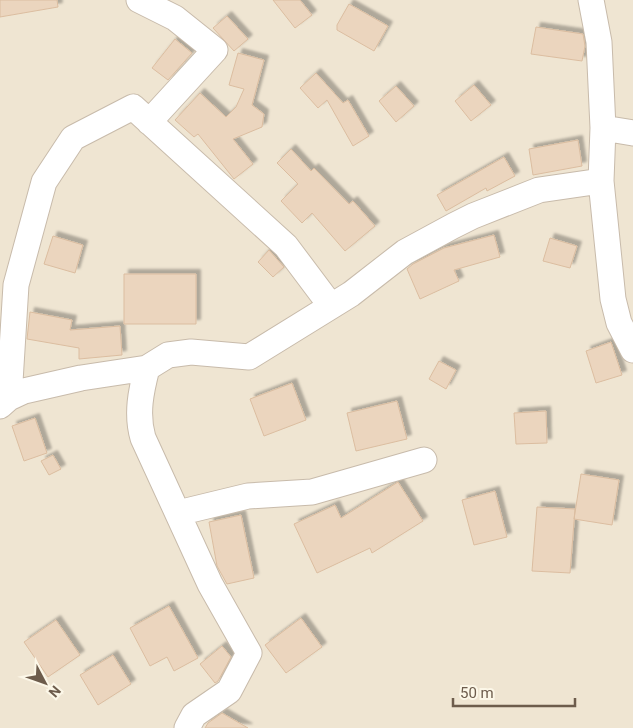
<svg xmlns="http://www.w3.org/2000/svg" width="633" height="728" font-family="Roboto,sans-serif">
	<defs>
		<filter id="shadow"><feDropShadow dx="4.5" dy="-4.5" stdDeviation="1" flood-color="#0004"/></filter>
	</defs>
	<rect width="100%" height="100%" fill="#f9f3e3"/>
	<!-- residential -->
	<path fill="#efe5d2" d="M 0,0 L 633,0 L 633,728 L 0,728 Z"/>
	<!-- building -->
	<path fill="#ebd5be" stroke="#dbbda0" filter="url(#shadow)" d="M 0,0 L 57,0 L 58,7 L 0,17 Z
		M 273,0 L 300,0 L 312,15 L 295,28 Z
		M 349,4 L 388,26 L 374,51 L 337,30 L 337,25 Z
		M 227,16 L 248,39 L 234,51 L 213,28 Z
		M 536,27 L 583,34 L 585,46 L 582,61 L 531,54 Z
		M 175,39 L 192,53 L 168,80 L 152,68 Z
		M 238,53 L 264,60 L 252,105 L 264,114 L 262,127 L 233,139 L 253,164 L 234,179 L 198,134 L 194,137 L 175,120 L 200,93 L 226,117 L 236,107 L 244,89 L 229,85 Z
		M 316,73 L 343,103 L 348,100 L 369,136 L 353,146 L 327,100 L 318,108 L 300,88 Z
		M 474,85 L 491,105 L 471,121 L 455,101 Z
		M 396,86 L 414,106 L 396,122 L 379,101 Z
		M 578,140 L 582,166 L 533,175 L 529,149 Z
		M 291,149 L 311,171 L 314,168 L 349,204 L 353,201 L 375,226 L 345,251 L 312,213 L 302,223 L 281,201 L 298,184 L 277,163 Z
		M 504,157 L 515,176 L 487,191 L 486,188 L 446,211 L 437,195 Z
		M 494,235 L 500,257 L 454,270 L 459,281 L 420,299 L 407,269 L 413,264 L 444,248 Z
		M 53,236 L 83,245 L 75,273 L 44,264 Z
		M 550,238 L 577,246 L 570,268 L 543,261 Z
		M 269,250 L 284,267 L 273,277 L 258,262 Z
		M 124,274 L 196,274 L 196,324 L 124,324 Z
		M 30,312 L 72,320 L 70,330 L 120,326 L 122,355 L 79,359 L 79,348 L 27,339 Z
		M 611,342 L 622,375 L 596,383 L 586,351 Z
		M 439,361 L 456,370 L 446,389 L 429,379 Z
		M 292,383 L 306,420 L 264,436 L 250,399 Z
		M 397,401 L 407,439 L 356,451 L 347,413 Z
		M 546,411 L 547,443 L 516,444 L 514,413 Z
		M 35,418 L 47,453 L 24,461 L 12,426 Z
		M 53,455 L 61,469 L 49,475 L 41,461 Z
		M 581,474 L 619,480 L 612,525 L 574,519 Z
		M 398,482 L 423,521 L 372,553 L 370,548 L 317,573 L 294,524 L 335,505 L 341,518 Z
		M 495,491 L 507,537 L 474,545 L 462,500 Z
		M 537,507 L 575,509 L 570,573 L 532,571 Z
		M 241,515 L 254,578 L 227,584 L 217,566 L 209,522 Z
		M 169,606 L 198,658 L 174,671 L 167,657 L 150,666 L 130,628 Z
		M 301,618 L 322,647 L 286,673 L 265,645 Z
		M 56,620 L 80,655 L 48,677 L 24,642 Z
		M 222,646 L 231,657 L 218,681 L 215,683 L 200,664 Z
		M 113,655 L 131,684 L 98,705 L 80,675 Z
		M 222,713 L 248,728 L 205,728 L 208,723 Z"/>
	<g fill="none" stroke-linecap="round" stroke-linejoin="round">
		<defs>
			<path id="minor" d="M 139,0 L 175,18 L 215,50 L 149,122
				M 591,0 L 599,42 L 603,128 L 601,181 L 613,299 L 619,323 L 633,350
				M 603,128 L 633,133
				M 147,368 C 141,391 136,414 143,438 L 210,584 L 249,653 L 229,691 L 194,715 L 187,728
				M 9,398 L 16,285 L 44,182 L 73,138 L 133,107 L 286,246 L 331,306
				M 0,406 L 9,398 L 24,391 L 81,378 L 147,368 L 168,355 L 191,352 L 249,357 L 351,294 L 405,252 L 453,226 L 473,216 L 539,190 L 601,181
				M 178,513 L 248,496 L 312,492 L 424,460"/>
		</defs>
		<!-- minor casing -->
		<use href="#minor" stroke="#c8bbab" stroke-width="27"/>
		<!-- minor -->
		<use href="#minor" stroke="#fff" stroke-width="25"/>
	</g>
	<!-- north arrow -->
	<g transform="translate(45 683) rotate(131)" stroke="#fcf7e8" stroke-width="4" paint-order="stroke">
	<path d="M0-4L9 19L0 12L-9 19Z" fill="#6d5c4c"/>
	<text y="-8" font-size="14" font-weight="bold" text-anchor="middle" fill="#6d5c4c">N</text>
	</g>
	<!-- scale -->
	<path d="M453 698v8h122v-8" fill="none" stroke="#6d5c4c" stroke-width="2.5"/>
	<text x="460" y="698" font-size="15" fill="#6d5c4c" stroke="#fcf7e8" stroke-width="4" paint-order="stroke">50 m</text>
</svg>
